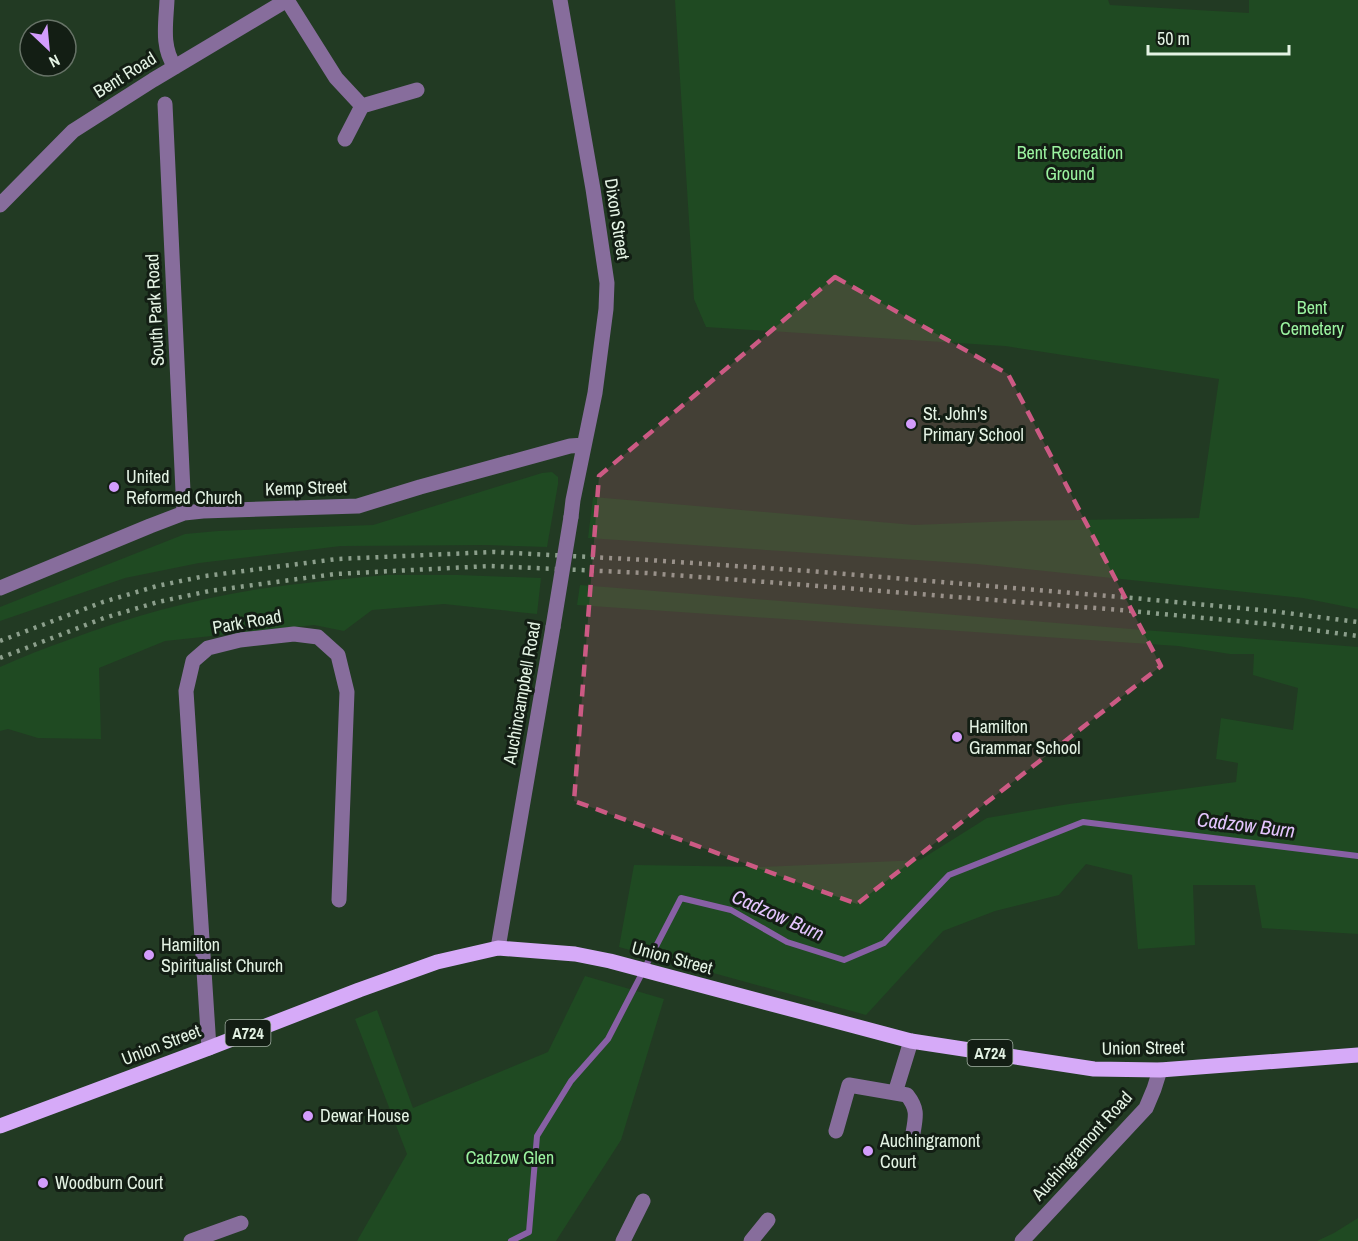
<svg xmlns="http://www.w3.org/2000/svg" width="1358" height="1241" font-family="'Archivo Narrow',sans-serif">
	<rect width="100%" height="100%" fill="#223a23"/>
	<!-- green -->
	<path fill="#1f4a22" d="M 675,0 L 1108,0 L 1110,5 L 1249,13 L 1249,0 L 1358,0 L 1358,609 L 1303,598 L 977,564 L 588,538 L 593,497 L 914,525 L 1014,521 L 1199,518 L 1219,379 L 1005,346 L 706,327 L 694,299 Z
		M 552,472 L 558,477 L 558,484 L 547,547 L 486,545 L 341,546 L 199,563 L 125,578 L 0,621 L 0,607 L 185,534 L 218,531 L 373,525 L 542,473 Z
		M 386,575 L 458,575 L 541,578 L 537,614 L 444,604 L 372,610 L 344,631 L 314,625 L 165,641 L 99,668 L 101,739 L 38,738 L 8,729 L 0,731 L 0,667 C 22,657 45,648 68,640 C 129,617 194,599 259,589 C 301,583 344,579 386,575 Z
		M 580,585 L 1358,647 L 1358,934 L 1262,928 L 1255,885 L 1193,885 L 1195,945 L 1138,949 L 1132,875 L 1086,864 L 1059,895 L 995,911 L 943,931 L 866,1015 L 619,947 L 634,865 L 760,867 L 920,860 L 987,818 L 1069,804 L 1236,782 L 1238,763 L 1216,759 L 1221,718 L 1293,730 L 1298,688 L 1253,675 L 1254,654 L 1230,654 L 1178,646 L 577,605 Z
		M 585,976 L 664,999 L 621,1140 L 556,1241 L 357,1241 L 407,1154 L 355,1019 L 377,1010 L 413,1108 L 548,1052 Z
		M 1358,1218 L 1358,1241 L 1317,1241 L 1334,1233 Z"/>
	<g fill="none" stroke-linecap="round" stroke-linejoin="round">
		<!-- stream -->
		<path stroke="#8860a5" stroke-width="6" d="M 511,1241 L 529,1232 L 537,1136 L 571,1081 L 608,1039 L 681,898 L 731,910 L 787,942 L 844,960 L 884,943 L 949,875 L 1083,822 L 1358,856"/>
		<!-- minor -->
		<path stroke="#876d9c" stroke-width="15" d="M 167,0 C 166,23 161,47 175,67
			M 287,0 L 336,78 L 362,106
			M 560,0 L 593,189 L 607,283 L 606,309 L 595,393 L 573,500 L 571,517
			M 165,104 L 184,513
			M 345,139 L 362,106 L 417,90
			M 0,205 L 73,131 L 153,80 L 287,0
			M 0,588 L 150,526 L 184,513 L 203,511 L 358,506 L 420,487 L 570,446 L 584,445
			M 498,948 L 553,627
			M 209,1048 L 186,691 L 193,661 L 208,648 L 240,640 L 294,634 L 318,637 L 338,655 L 347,692 L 339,900
			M 895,1093 L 911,1041
			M 836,1131 L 849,1085 L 907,1095 C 918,1109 916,1116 913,1133
			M 191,1241 L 241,1223
			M 623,1241 L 643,1201
			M 751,1241 L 768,1220
			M 1022,1241 L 1146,1108 L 1154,1089 L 1160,1070"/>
		<!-- major -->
		<path stroke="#d6aaf8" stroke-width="15" d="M 0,1126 L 209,1048 L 359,990 L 437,962 L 498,948 L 575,954 L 610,961 L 911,1041 L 1094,1069 L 1160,1070 L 1358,1055"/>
		<!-- rail -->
		<path stroke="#8c9f8c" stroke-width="4.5" stroke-dasharray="3 6" stroke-linecap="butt" d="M 0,641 L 103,602 L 157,586 L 205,576 L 337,559 L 493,552 L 648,560 L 809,571 L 1122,597 L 1271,611 L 1358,622
			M 0,658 L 104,618 L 158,602 L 209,591 L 335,574 L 490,566 L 646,573 L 806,585 L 1120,610 L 1268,624 L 1358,636"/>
		<!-- minor-bridge -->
		<path stroke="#876d9c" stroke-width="15" d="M 553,627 L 571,517"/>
	</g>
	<!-- marked area -->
	<path fill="#cc5a84" fill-opacity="0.2" stroke="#cc5a84" stroke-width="4.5" stroke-dasharray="12 8" stroke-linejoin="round" d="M 835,277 L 1008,374 L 1161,666 L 857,904 L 574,801 L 599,476 Z"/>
	<!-- markers -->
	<g fill="#d39cfc" stroke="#131e14" stroke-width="2">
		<circle cx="911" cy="424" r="6"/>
		<circle cx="114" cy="487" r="6"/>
		<circle cx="957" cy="737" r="6"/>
		<circle cx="149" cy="955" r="6"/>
		<circle cx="308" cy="1116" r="6"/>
		<circle cx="868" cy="1151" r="6"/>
		<circle cx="43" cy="1183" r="6"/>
	</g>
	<g text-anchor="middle" stroke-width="6" stroke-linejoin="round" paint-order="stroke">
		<!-- shield labels -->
		<g fill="#131e14" stroke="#a5b3a6" stroke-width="1.5">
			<rect x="225.5" y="1020" width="45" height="26" rx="4.5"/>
			<rect x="967.5" y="1040" width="45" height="26" rx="4.5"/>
		</g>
		<g font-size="16" font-weight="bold" fill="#e4f3e4">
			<text x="248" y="1039">A724</text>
			<text x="990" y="1059">A724</text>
		</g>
		<!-- street labels -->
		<g font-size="18" fill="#e4f3e4" stroke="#131e14">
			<text transform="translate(125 75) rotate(-32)" y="6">Bent Road</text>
			<text transform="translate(617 219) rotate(81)" y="6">Dixon Street</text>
			<text transform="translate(155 310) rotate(-93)" y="6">South Park Road</text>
			<text transform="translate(306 488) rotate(-2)" y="6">Kemp Street</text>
			<text transform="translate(247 622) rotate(-10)" y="6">Park Road</text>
			<text transform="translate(522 693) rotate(-80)" y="6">Auchincampbell Road</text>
			<text transform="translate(672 958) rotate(15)" y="6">Union Street</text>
			<text transform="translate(161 1045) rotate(-21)" y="6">Union Street</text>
			<text transform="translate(1143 1048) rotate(-1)" y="6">Union Street</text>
			<text transform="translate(1082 1146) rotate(-48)" y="6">Auchingramont Road</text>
		</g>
		<!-- park labels -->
		<g font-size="18" fill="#9bf3a0" stroke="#131e14">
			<text x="1070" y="159">Bent Recreation<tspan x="1070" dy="21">Ground</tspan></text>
			<text x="1312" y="314">Bent<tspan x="1312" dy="21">Cemetery</tspan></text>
			<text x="510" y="1164">Cadzow Glen</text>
		</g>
		<!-- poi labels -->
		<g font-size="18" fill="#e4f3e4" stroke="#131e14" text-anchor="start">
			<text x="923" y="420">St. John's<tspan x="923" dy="21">Primary School</tspan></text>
			<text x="126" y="483">United<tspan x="126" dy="21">Reformed Church</tspan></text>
			<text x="969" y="733">Hamilton<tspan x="969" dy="21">Grammar School</tspan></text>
			<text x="161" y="951">Hamilton<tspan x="161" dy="21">Spiritualist Church</tspan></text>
			<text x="320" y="1122">Dewar House</text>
			<text x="880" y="1147">Auchingramont<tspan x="880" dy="21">Court</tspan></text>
			<text x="55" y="1189">Woodburn Court</text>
		</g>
		<!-- water labels -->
		<g font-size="20" font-style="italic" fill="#e5c5ff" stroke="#131e14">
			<text transform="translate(1246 825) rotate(7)" y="7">Cadzow Burn</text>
			<text transform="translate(778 915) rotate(24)" y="7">Cadzow Burn</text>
		</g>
	</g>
	<!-- north arrow -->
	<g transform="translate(48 48) rotate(154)"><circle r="28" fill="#131e14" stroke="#677367" stroke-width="1.5"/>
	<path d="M0-4.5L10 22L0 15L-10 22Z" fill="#d39cfc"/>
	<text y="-9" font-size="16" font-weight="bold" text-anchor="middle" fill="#e4f3e4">N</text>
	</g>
	<!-- scale -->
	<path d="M1148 45v9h141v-9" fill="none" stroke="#e4f3e4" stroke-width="3"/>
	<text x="1157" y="45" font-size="18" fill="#e4f3e4" stroke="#131e14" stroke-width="4.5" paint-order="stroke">50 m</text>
</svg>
